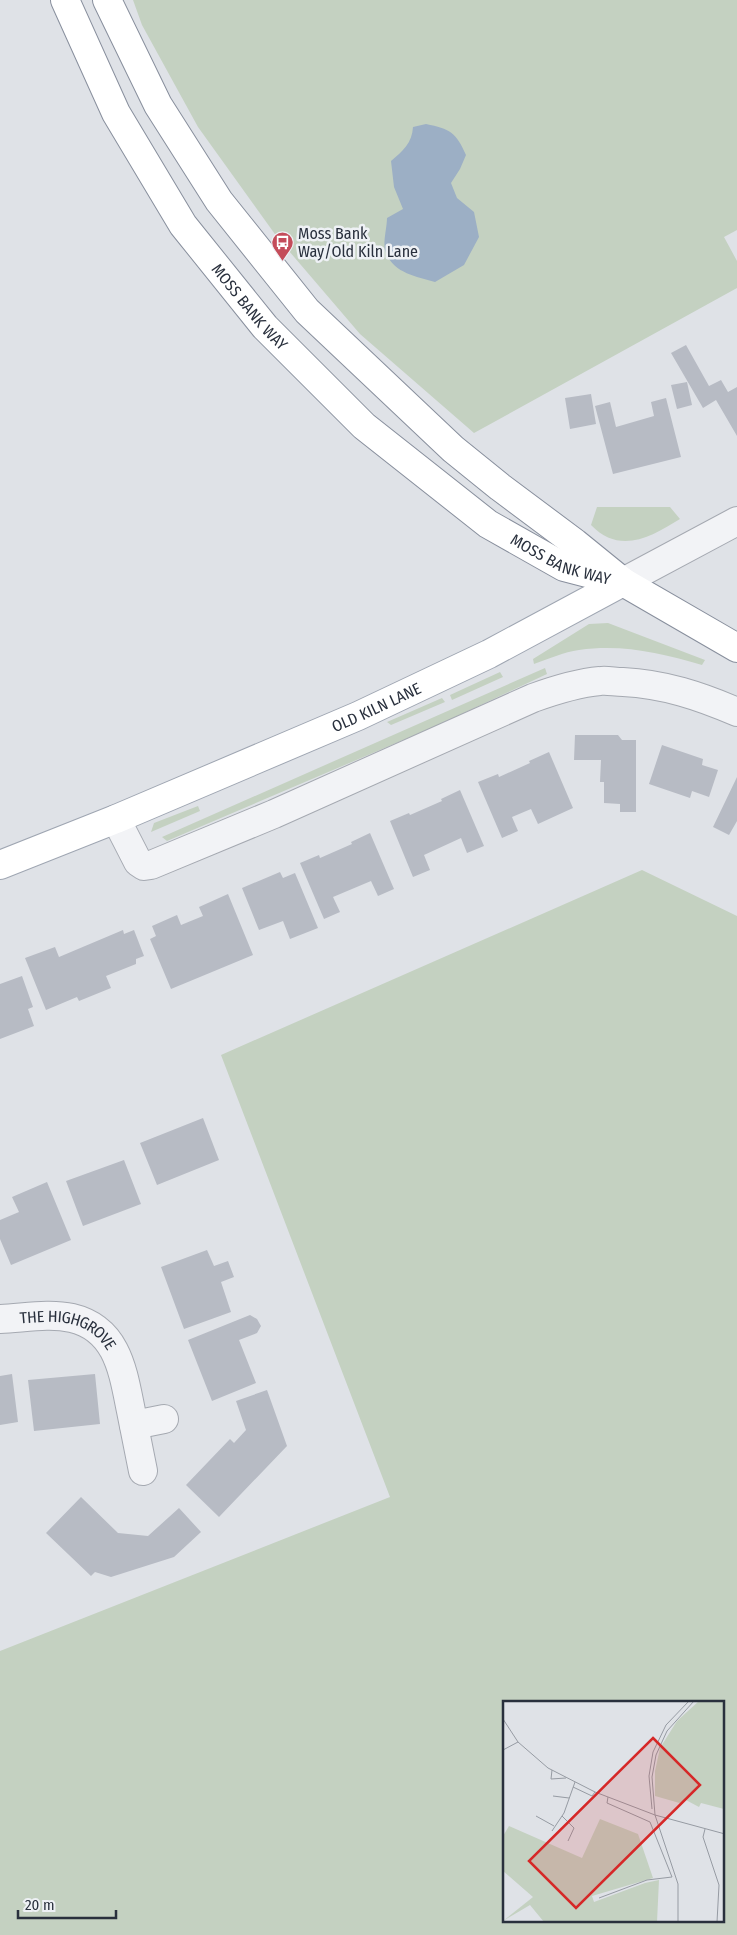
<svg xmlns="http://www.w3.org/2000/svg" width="737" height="1935" font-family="'Fira Sans Condensed',sans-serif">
	<rect width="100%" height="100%" fill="#dfe2e7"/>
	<!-- green -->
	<path fill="#c4d1c1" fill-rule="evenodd" d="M 133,0 L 737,0 L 737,230 L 724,237 L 737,261 L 737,288 L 474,433 L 360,334 L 277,237 L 198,127 L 142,25 Z
		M 597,507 L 670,507 L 680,519 C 651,537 620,555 591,525 Z
		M 608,623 L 705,660 L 702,665 C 660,653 623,644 579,650 C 564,652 548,659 534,664 L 533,659 L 589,624 Z
		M 545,668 L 547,674 L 436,726 L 167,841 L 162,837 Z
		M 500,672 L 503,677 L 452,700 L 450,695 Z
		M 442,698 L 445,702 L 391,725 L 387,722 Z
		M 198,806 L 200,811 L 151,832 L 154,823 Z
		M 642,870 L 737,916 L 737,1935 L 0,1935 L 0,1651 L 390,1497 L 221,1055 ZM 504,1702 L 723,1702 L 723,1921 L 504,1921 Z"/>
	<!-- water -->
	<path fill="#9cafc5" d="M 426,124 C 450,129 456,132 466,155 L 460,169 L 451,183 L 457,198 L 474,212 L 479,237 L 464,265 L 435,282 C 415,276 392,273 385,250 C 383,242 387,227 387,218 L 403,209 L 394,187 L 391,161 C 403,151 412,143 413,127 Z"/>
	<!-- building -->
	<path fill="#b7bbc4" d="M 686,345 L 709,386 L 721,380 L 728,392 L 737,387 L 737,436 L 716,400 L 703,408 L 671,353 Z
		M 687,382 L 692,405 L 677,409 L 671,385 Z
		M 591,394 L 596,424 L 570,429 L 565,398 Z
		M 666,398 L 681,457 L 613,474 L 595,406 L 610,402 L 616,427 L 654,416 L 651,402 Z
		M 575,735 L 618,735 L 622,740 L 636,740 L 636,812 L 620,812 L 620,804 L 604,803 L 604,782 L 600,782 L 601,760 L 574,760 Z
		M 662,745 L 703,759 L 702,765 L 718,770 L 709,797 L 692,791 L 690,798 L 649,784 Z
		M 549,752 L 573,808 L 538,824 L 531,809 L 512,817 L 518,831 L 502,838 L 478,782 L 498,774 L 499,777 L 530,763 L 529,761 Z
		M 737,777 L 737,821 L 729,835 L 713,827 Z
		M 460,790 L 484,846 L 467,853 L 461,838 L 424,855 L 430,870 L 413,877 L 390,821 L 409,813 L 410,815 L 442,801 L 441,799 Z
		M 370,833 L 394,889 L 378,896 L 371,881 L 333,897 L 340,912 L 324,919 L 300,863 L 319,855 L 320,858 L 352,844 L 351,842 Z
		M 280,872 L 283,878 L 295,873 L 318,928 L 290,939 L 283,921 L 259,930 L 242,888 Z
		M 228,894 L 253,955 L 171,989 L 150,939 L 156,936 L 152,926 L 177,915 L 181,925 L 203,916 L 199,907 Z
		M 123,930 L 124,934 L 134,930 L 144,956 L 136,959 L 136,964 L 106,976 L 111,988 L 79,1001 L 77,997 L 46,1010 L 25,958 L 55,947 L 59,957 Z
		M 22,976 L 33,1007 L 28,1009 L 34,1026 L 0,1039 L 0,984 Z
		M 203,1118 L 219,1160 L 157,1185 L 140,1143 Z
		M 124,1160 L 141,1204 L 83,1226 L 66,1181 Z
		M 47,1182 L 71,1240 L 11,1265 L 0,1239 L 0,1220 L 19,1212 L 12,1197 Z
		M 207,1250 L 214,1266 L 228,1261 L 234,1277 L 221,1282 L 231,1312 L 184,1329 L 161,1267 Z
		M 250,1315 L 257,1319 L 261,1326 L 257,1333 L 239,1340 L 256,1383 L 212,1401 L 188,1340 Z
		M 12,1374 L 18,1422 L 0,1425 L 0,1376 Z
		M 95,1374 L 100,1424 L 34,1431 L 28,1380 Z
		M 267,1390 L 287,1446 L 219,1517 L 186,1485 L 230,1439 L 234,1443 L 246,1430 L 236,1401 Z
		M 81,1497 L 118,1533 L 148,1536 L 179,1508 L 201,1532 L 174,1557 L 111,1577 L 95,1572 L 91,1576 L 46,1533 Z"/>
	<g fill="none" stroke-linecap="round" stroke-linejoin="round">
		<defs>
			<g id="minor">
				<path d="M 623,582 L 737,521"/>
				<path d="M 116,819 L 138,862 L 144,866 L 151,865 L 274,814 L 533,698 C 555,690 577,683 600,681 C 607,680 615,682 623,682 C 664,684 700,696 737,712"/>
				<path id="s1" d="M 0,1319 C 24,1318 49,1313 72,1318 C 118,1329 123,1372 131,1411 C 135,1431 139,1451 143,1471"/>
				<path d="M 134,1425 L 164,1419"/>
			</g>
			<g id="major">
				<path id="s2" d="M 0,865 L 116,819 L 358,716 L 489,654 L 623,582"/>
			</g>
			<g id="highway">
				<path id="s3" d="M 65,0 L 116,113 L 183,225 L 265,327 L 364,426 L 488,524 L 564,567 L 614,580"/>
				<path d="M 107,0 L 158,105 L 219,201 L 307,311 L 453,449 L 500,487 L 575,543 L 623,582 L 737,648"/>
			</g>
		</defs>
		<!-- minor casing -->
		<use href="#minor" stroke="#a5a9b1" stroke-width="30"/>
		<!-- major casing -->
		<use href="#major" stroke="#9fa6b2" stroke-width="30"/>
		<!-- highway casing -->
		<use href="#highway" stroke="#888f9d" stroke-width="30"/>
		<!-- minor -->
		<use href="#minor" stroke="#f2f3f6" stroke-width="28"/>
		<!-- major -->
		<use href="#major" stroke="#fff" stroke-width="28"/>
		<!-- highway -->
		<use href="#highway" stroke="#fff" stroke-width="28"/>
	</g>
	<!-- icons -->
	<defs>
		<symbol id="bus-pin" viewBox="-11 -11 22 30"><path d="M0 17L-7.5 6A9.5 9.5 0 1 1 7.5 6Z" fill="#c44c5a" stroke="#eef1f5"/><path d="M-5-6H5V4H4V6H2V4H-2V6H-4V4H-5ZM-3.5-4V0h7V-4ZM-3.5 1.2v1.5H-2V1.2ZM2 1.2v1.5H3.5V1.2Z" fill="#fff"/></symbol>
	</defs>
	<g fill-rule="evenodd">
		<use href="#bus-pin" x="270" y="230" width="25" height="34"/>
	</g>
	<g text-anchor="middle" stroke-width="5" stroke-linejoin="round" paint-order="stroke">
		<!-- poi labels -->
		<g font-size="16" fill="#29303d" stroke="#eef1f5" text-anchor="start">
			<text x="298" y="239">Moss Bank<tspan x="298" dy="18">Way/Old Kiln Lane</tspan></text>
		</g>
		<!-- street labels -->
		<g font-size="16" fill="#29303d" stroke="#eef1f5">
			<text dy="6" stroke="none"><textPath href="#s3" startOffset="360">MOSS BANK WAY</textPath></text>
			<text dy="6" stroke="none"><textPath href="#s3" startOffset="765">MOSS BANK WAY</textPath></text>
			<text dy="6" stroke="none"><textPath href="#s2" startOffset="408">OLD KILN LANE</textPath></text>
			<text dy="6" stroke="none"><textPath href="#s1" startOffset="72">THE HIGHGROVE</textPath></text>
		</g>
	</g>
	<!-- overview -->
	<g transform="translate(503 1701)">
		<rect width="221" height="221" fill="#dfe2e7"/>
		<path d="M 196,0 L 221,0 L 221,108 L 198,102 L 196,106 L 181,98 L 180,103 L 152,95 L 152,70 L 157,47 L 174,20 ZM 97,118 L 135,133 L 150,177 L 89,195 L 91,201 L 142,182 L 156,179 L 154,221 L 41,221 L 27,204 L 0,220 L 30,196 L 0,170 L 0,135 L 6,125 L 79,157 Z" fill="#c4d1c1"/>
		<path fill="none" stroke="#969ba3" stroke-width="1" d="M 0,18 L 15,41 L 45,67 L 92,91 L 152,114M 0,49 L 15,41M 49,69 L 48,78 L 63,77M 70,86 L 89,95 L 92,91M 50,95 L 66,97M 105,96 L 104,102 L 147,121 L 169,176M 149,108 L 146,75 L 150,51 L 163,24 L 186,0M 152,114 L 222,133M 33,115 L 51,125M 59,115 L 71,127 L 65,140M 202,128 L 200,136 L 216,184 L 214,221M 49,130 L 61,112 L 72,81M 96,197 L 144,179 L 169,176M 175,221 L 175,183 L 152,114 L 149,76 L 153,54 L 164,30 L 191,0"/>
		<path fill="#d62828" fill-opacity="0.15" stroke="#d62828" stroke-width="2.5" d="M 150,37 L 197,84 L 73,207 L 26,160 Z"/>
		<rect width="221" height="221" fill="none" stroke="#29303d" stroke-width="2.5"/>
	</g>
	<!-- scale -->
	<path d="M18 1910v8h98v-8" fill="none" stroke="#29303d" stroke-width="2.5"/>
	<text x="25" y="1910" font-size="15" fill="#29303d" stroke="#eef1f5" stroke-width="4" paint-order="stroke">20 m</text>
</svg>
